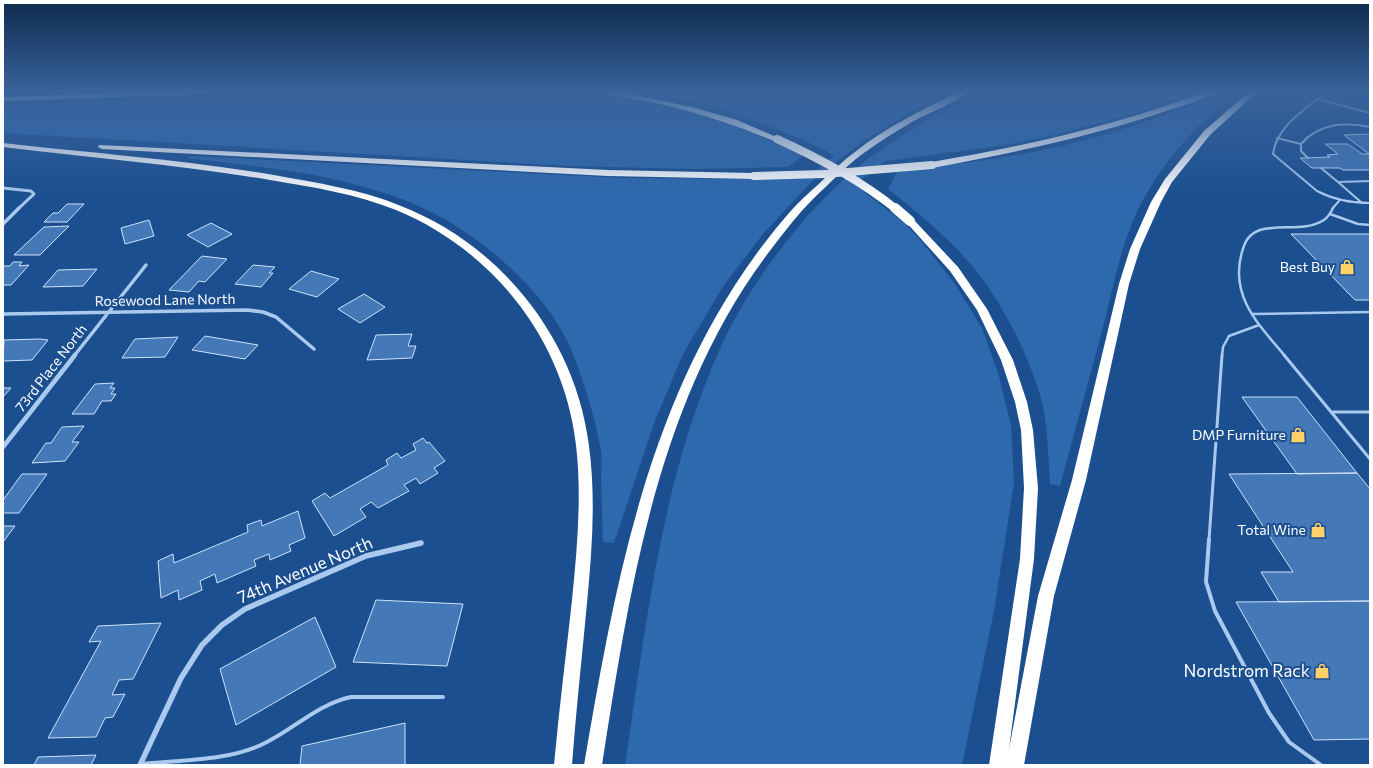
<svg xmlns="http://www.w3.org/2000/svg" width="1373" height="768" font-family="Commissioner,sans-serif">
	<rect width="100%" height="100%" fill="#1b4f8f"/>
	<!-- green -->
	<path fill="#2e69ad" d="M 384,91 L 576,91 L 627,97 L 684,110 L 752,131 L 803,155 L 788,167 L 693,169 L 569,166 L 3,133 L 3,105 Z
		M 640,91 L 954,91 L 913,110 L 867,139 L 816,177 L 763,234 L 724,285 L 683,354 L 653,426 L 614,543 L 603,542 C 602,522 602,501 601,480 C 601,471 602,460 601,451 C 595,417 583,377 569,345 C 544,290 479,234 425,209 C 405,199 382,192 360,186 C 306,170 244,165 187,158 L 190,156 L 623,178 L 768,179 L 808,178 L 834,156 C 822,147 807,142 793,136 C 744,115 692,99 640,91 Z
		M 984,91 L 1196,91 L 1140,112 L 1054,135 L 1006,145 L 886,161 L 854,184 L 904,223 L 922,242 L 955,284 L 982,328 L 999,376 L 1011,426 L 1014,483 L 994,611 L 962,765 L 625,765 C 646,626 661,481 719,351 C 739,306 767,264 799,226 C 823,198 849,172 879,151 C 912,127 948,108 984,91 Z
		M 1227,91 L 1237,91 C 1202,120 1170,153 1147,193 C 1122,234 1114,285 1102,331 C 1088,383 1074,434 1060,486 L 1050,484 C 1048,457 1048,429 1042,402 C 1032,363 1009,317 986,284 C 962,249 921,215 888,189 L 897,172 C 944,165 992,160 1038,151 C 1104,138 1166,116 1227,91 Z"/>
	<!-- building -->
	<path fill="#4478b7" stroke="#cfe3fa" d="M 1370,134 L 1370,170 L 1343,170 L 1340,168 L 1312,168 L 1300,158 L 1330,157 L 1327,155 L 1338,154 L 1325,144 L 1348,144 L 1362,154 L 1369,154 L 1344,135 Z
		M 67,204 L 84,204 L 67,222 L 44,222 L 53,213 L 58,213 Z
		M 149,220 L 154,236 L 125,244 L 121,228 Z
		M 211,223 L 232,234 L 208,247 L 187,235 Z
		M 69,226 L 40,255 L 14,255 L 44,227 Z
		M 1291,234 L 1370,234 L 1370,300 L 1355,300 Z
		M 202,256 L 227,259 L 205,282 L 199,281 L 189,292 L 169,290 Z
		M 13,262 L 22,262 L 19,266 L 29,265 L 11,285 L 3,285 L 3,266 L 10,266 Z
		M 253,265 L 275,267 L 269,273 L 273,273 L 261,287 L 235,284 Z
		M 97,269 L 83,286 L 43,287 L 58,270 Z
		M 311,271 L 339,279 L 317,297 L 289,289 Z
		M 364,294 L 385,307 L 360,323 L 338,309 Z
		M 412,334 L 408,346 L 416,346 L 412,358 L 367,360 L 376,335 Z
		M 205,336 L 258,345 L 245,359 L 192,350 Z
		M 178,337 L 165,357 L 122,358 L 135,339 Z
		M 40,339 L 48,340 L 32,360 L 3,361 L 4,340 Z
		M 114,383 L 110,388 L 115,388 L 111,394 L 116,394 L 111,401 L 102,401 L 94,414 L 72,414 L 95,384 Z
		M 3,388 L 11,388 L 3,397 Z
		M 1242,397 L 1297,397 L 1357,473 L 1297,474 Z
		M 84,426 L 72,442 L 79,442 L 65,461 L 32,463 L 46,443 L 51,443 L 62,427 Z
		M 423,438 L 427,443 L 429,442 L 445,461 L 434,468 L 438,473 L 420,484 L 416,478 L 404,485 L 409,491 L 378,508 L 371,502 L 360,509 L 366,517 L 334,536 L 312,501 L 325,493 L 330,498 L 388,465 L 386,460 L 397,453 L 401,458 L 416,450 L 413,444 Z
		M 1357,473 L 1370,489 L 1370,601 L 1279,602 L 1261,572 L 1293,572 L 1229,474 Z
		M 22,474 L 47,474 L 19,513 L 3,513 L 3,500 Z
		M 298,511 L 305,538 L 289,545 L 291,551 L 270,560 L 269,554 L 254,560 L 256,566 L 217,583 L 215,574 L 200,581 L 202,590 L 179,600 L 178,590 L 161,598 L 158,561 L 173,554 L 174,563 L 248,532 L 247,525 L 261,520 L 262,526 Z
		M 3,526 L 15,526 L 3,542 Z
		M 376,600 L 463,604 L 447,666 L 353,662 Z
		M 1370,601 L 1370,739 L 1314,740 L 1236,602 Z
		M 315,617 L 336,667 L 236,725 L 220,669 Z
		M 161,623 L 133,679 L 119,680 L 112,695 L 125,694 L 113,717 L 105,718 L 96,737 L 48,738 L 101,641 L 89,642 L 98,626 Z
		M 405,723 L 405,765 L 300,765 L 302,746 Z
		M 96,755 L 91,765 L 34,765 L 38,757 Z"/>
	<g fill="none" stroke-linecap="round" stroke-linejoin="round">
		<!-- service-far3 -->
		<path stroke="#a9c9ee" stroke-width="2" d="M 1328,91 C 1308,107 1276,126 1273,154 L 1317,191 C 1334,200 1351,203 1370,203
			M 1318,99 L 1370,113
			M 1277,138 L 1301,144 C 1319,123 1344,122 1370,127
			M 1301,144 L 1301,151 L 1308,158
			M 1321,168 L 1338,182 L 1370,181
			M 1338,182 L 1362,203
			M 1332,209 L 1339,201"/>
		<!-- service-far2 -->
		<path stroke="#a9c9ee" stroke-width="2.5" d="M 1330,214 L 1358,224 L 1370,225
			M 1252,314 L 1370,312
			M 1222,356 L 1223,347 L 1229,336 L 1259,325
			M 1285,356 C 1259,325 1229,296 1242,252 C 1245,241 1249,234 1260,230 C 1280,224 1305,232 1324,220 C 1327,218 1331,212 1333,208"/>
		<!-- service-far1 -->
		<path stroke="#a9c9ee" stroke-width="3" d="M 1284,355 L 1370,459
			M 1331,412 L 1370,412
			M 1209,540 L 1222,355"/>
		<!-- service -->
		<path stroke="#a9c9ee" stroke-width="4" d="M 1209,539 L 1206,582 L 1215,611 L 1269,713 L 1289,742 L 1321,765
			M 141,764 C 180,760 230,761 265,743 C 294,729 318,704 351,697 L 443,697"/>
		<!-- minor-far3 -->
		<path stroke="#a9c9ee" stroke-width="3" d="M 3,188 L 31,191 L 34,194 L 18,209"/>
		<!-- minor-far2 -->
		<path stroke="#a9c9ee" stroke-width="3.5" d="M 3,224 L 19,208
			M 3,314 L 247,310 L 263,312 L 276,317 L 314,349
			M 74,356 L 146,265"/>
		<!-- minor-far1 -->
		<path stroke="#a9c9ee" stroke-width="4.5" d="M 3,447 L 75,355"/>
		<!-- minor -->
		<path stroke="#a9c9ee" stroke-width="5.5" d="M 140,765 L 181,678 L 202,645 L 222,625 L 245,609 L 366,556 L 421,543"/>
		<!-- motorway -->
		<path fill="#fff" fill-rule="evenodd" d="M 173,91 L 229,91 L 225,93 L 3,101 L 3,97 Z
			M 594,91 L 621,92 L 692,107 L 737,120 L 781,139 L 780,141 L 774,141 C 717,117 659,101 598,93 Z
			M 960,91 L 969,91 C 954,104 929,112 912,122 C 895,132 877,143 861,155 C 844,168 829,184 813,199 C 798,214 785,231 772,248 C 658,396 630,586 602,765 L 584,765 C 618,567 653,370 789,213 C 801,199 815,188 827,176 C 836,168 845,159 855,152 C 885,127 925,109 960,91 Z
			M 1207,91 L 1217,91 C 1210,98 1182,106 1172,109 C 1094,136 1013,153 932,168 L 928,165 L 932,162 C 1026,146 1118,125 1207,91 Z
			M 1250,91 L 1258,91 L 1210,135 L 1172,182 L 1161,202 L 1140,249 L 1129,284 L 1086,480 L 1054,596 L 1024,765 L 989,765 L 1020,559 L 1024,488 L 1021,430 L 1015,402 L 1001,360 L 977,310 L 950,271 L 905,221 L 910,218 L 913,219 L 958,267 L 987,309 L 1013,360 L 1027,402 L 1033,430 L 1038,488 L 1034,559 L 1009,749 L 1038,596 L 1072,480 L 1119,284 L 1130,249 L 1151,202 L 1165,179 L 1204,131 Z
			M 3,143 C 93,153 184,160 274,175 C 317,183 360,189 401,206 C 501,245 576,339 589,446 C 596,498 592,551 587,603 C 582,657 576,711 572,765 L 554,765 C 559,710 566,655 572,600 C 577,549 582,497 576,445 C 564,340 493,250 396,210 C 356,194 313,187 270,180 C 182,165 92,158 3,147 Z
			M 99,145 L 608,170 L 754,173 L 758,176 L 754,179 L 608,176 L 102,149 L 98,147 Z"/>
		<!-- motorway-bridge-far1 -->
		<path stroke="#fff" stroke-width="8" d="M 777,139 C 819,158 860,180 896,209
			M 754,176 L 824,174 L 932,165"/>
		<!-- motorway-bridge -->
		<path stroke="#fff" stroke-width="10" d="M 895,208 L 910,221"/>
	</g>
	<!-- sky -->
	<linearGradient id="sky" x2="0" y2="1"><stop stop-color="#0f2b4f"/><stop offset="0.46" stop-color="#39639b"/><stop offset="1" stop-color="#39639b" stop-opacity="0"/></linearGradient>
	<rect width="1373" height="198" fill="url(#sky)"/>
	<!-- icons -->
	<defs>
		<symbol id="shop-bare" viewBox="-9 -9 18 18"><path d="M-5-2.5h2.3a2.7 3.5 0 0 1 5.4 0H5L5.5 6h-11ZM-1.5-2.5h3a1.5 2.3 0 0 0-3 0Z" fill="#ffd166" stroke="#1b4f8f" stroke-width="2.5" paint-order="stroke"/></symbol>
	</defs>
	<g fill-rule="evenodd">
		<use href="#shop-bare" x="1336" y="256" width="22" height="22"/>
		<use href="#shop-bare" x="1287" y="424" width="22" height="22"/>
		<use href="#shop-bare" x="1307" y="519" width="22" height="22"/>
		<use href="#shop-bare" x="1311" y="660" width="22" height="22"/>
	</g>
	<g text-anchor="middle" stroke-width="4" stroke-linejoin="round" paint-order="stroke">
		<!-- poi labels -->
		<g font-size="14" fill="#fff" stroke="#1b4f8f" text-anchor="end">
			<text x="1335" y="272">Best Buy</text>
			<text x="1286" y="440">DMP Furniture</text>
			<text x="1306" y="535">Total Wine</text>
		</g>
		<!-- street labels -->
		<g font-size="14" fill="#fff" stroke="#1b4f8f">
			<text transform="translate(165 300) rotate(-1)" y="5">Rosewood Lane North</text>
			<text transform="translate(51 368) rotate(-52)" y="5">73rd Place North</text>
		</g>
		<!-- near-street labels -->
		<g font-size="17" fill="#fff" stroke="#1b4f8f">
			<text transform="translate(305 570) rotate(-23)" y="6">74th Avenue North</text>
		</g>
		<!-- near-poi labels -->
		<g font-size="17" fill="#fff" stroke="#1b4f8f" text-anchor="end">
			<text x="1310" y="677">Nordstrom Rack</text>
		</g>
	</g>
	<!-- border -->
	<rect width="1373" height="768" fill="none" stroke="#ffffff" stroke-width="8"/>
</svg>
